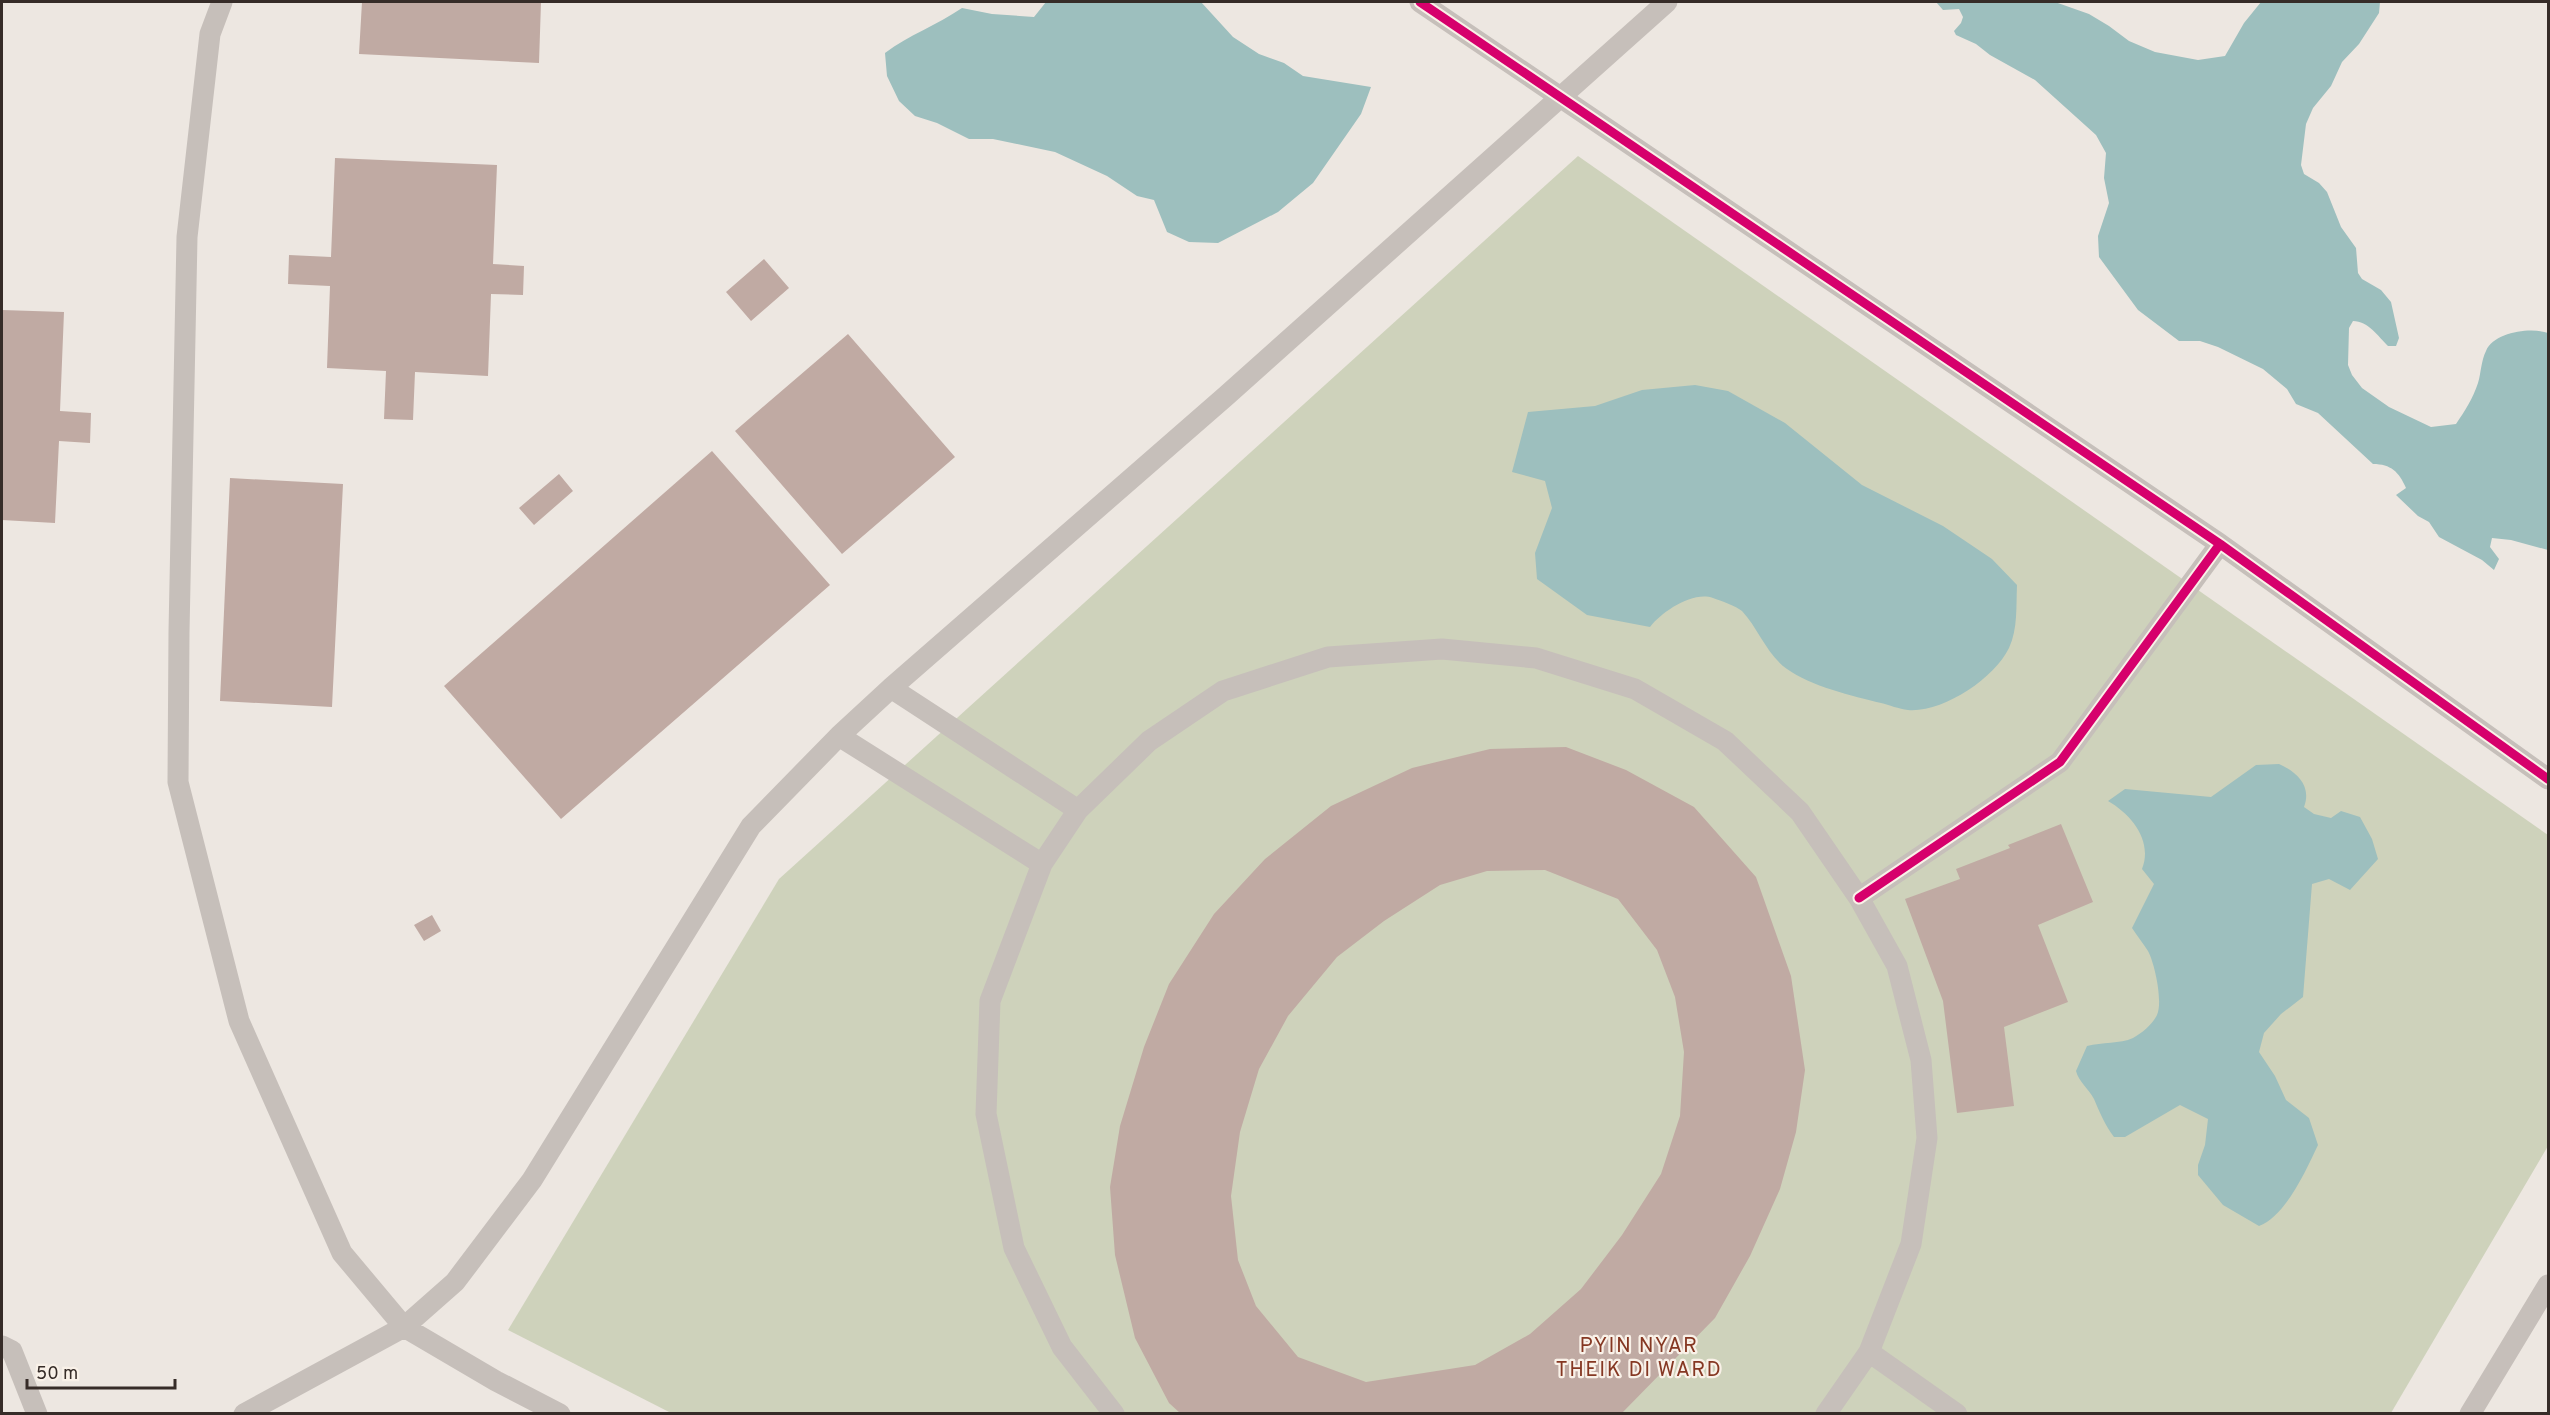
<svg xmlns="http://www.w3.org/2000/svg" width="2550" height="1415" font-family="Overpass,sans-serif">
	<rect width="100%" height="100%" fill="#ede7e1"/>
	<!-- green -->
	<path fill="#ced2bb" d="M 1578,156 L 2548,835 L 2548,1146 L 2391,1413 L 673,1414 L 508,1330 L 779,879 Z"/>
	<!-- water -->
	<path fill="#9dbfbe" d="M 1046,2 L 1201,2 L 1233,37 L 1259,54 L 1284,63 L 1303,76 L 1371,87 L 1361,114 L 1313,183 L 1278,212 L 1218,243 L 1189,242 L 1167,232 L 1154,200 L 1137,196 L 1107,176 L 1055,152 L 993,139 L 969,139 L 937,123 L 915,116 L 899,101 L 887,76 L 885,53 C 909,35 937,25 962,8 L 992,14 L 1034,17 Z
		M 1936,2 L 2055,2 L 2089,14 L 2109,26 L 2129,41 L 2155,52 L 2198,60 L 2225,56 L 2244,23 L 2261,2 L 2380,2 L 2379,13 L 2359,44 L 2342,62 L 2331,86 L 2313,108 L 2306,124 L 2301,165 L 2304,174 L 2319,183 L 2327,192 L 2341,227 L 2356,248 L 2358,273 L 2362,279 L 2381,290 L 2391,302 L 2399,338 L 2396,346 L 2388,346 C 2378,336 2368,321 2353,321 L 2349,328 L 2348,365 L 2352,375 L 2362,388 L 2389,407 L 2431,427 L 2456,424 C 2465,411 2473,398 2478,383 C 2481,373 2481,361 2486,351 C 2494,332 2531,327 2548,333 L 2548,550 L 2511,540 L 2492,538 L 2490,547 L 2499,559 L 2494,570 L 2482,560 L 2439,537 L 2429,522 L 2418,516 L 2396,495 L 2406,488 C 2399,472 2391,464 2373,464 L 2318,413 L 2296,404 L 2287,389 L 2263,369 L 2218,347 L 2200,341 L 2179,341 L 2138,310 L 2099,257 L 2098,236 L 2109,203 L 2104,178 L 2106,153 L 2096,135 L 2035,80 L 1990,55 L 1976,44 L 1956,35 L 1954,31 L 1961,23 L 1963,17 L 1959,9 L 1943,10 Z
		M 1695,385 L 1728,391 L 1785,423 L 1862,485 L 1943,526 L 1992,559 L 2017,585 C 2016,606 2018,629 2009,648 C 1994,679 1942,713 1908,710 C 1899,709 1889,705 1881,703 C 1853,696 1810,686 1787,669 C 1767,655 1758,628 1742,611 C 1736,606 1721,601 1713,598 C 1692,591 1662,612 1650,627 L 1587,615 L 1537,579 L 1535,553 L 1552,508 L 1545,481 L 1512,472 L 1528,412 L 1595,406 L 1642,390 Z
		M 2279,764 C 2297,772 2312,786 2304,807 L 2314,814 L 2331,818 L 2341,811 L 2360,817 L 2372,839 L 2378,859 L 2350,890 L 2329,879 L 2312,884 L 2303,997 L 2281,1014 L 2264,1033 L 2259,1052 L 2275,1076 L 2286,1100 L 2309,1118 L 2318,1145 C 2306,1170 2286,1216 2259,1226 L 2223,1205 L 2198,1175 L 2198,1165 L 2205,1145 L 2208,1119 L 2180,1105 L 2125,1137 L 2114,1137 C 2105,1125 2100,1113 2094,1099 C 2088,1088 2079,1082 2076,1071 L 2087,1046 C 2102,1042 2120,1044 2133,1038 C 2142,1033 2152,1025 2157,1015 C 2163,1002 2155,964 2148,951 C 2143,943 2137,936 2132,928 L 2154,884 L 2142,869 C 2153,841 2132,815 2108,801 L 2125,789 L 2211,797 L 2256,765 Z"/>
	<!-- building -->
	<path fill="#c0aaa3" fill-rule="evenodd" d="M 362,2 L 541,2 L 539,63 L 359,54 Z
		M 335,158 L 497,165 L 493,264 L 524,266 L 523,295 L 491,294 L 488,376 L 415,372 L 413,420 L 384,419 L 386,371 L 327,368 L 330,286 L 288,284 L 289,255 L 331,257 Z
		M 764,259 L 789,288 L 751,321 L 726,292 Z
		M 2,310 L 64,312 L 60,411 L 91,413 L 90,443 L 59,441 L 55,523 L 2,520 Z
		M 848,334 L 955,457 L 842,554 L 735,431 Z
		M 712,451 L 830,585 L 561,819 L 444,686 Z
		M 559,474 L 573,491 L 534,525 L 519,508 Z
		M 230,478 L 343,484 L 332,707 L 220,701 Z
		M 1566,747 L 1626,770 L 1694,807 L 1756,877 L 1791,976 L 1805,1070 L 1796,1132 L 1780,1189 L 1750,1256 L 1715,1318 L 1622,1413 L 1180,1413 L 1169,1403 L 1135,1338 L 1115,1255 L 1110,1187 L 1120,1126 L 1144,1047 L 1169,984 L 1214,914 L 1265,859 L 1331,806 L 1412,768 L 1490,749 ZM 1545,870 L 1618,899 L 1657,950 L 1675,997 L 1684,1052 L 1680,1116 L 1661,1174 L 1622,1235 L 1581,1289 L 1530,1334 L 1475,1365 L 1366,1382 L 1298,1357 L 1256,1306 L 1238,1260 L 1231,1196 L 1240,1132 L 1259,1069 L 1288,1016 L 1337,957 L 1384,921 L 1440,885 L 1487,871 Z
		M 2061,824 L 2093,902 L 2038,925 L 2068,1002 L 2004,1027 L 2014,1106 L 1957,1113 L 1943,1001 L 1905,899 L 1960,879 L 1956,869 L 2010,848 L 2008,845 Z
		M 432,915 L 441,931 L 424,941 L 414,925 Z"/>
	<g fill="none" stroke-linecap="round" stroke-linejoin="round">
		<!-- minor -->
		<path stroke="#c6bfba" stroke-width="21" d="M 222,2 L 210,34 L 187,237 L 179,632 L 178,782 L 239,1021 L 342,1253 L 404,1327 L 496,1381 L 560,1414
			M 1420,2 L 2220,544 L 2548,779
			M 891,688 L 1078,810
			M 839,736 L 1042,864
			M 1859,898 L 2060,762 L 2220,544
			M 2,1346 L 12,1351 L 37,1414
			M 1869,1352 L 1957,1414
			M 244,1414 L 404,1327 L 455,1282 L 532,1180 L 751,826 L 839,736 L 891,688 L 1226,396 L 1667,2
			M 1114,1414 L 1062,1347 L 1014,1248 L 986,1114 L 990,1001 L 1042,864 L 1078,810 L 1149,741 L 1223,691 L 1328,657 L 1442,649 L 1536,658 L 1635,689 L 1725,741 L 1800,812 L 1859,898 L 1897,966 L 1921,1060 L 1927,1138 L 1911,1244 L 1869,1352 L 1826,1414
			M 2470,1414 L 2548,1285"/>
		<defs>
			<path id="cycleway" d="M 1420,2 L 2220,544 L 2548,779
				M 1859,898 L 2060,762 L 2220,544"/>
		</defs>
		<!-- cycleway casing -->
		<use href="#cycleway" stroke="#f9f1e8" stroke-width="13"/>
		<!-- cycleway -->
		<use href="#cycleway" stroke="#d6006c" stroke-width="9"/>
	</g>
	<g text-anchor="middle" stroke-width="4.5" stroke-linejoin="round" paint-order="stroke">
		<!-- quarter labels -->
		<g font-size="21" letter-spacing="1.5" fill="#853722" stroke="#f9f1e8">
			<text x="1639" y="1352">PYIN NYAR<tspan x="1639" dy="24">THEIK DI WARD</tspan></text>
		</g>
	</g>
	<!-- border -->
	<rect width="2550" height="1415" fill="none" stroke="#362c28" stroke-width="6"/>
	<!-- scale -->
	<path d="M27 1379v9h148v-9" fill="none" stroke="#362c28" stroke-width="3"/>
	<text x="36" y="1379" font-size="18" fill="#362c28" stroke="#f9f1e8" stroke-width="4.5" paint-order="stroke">50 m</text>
</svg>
